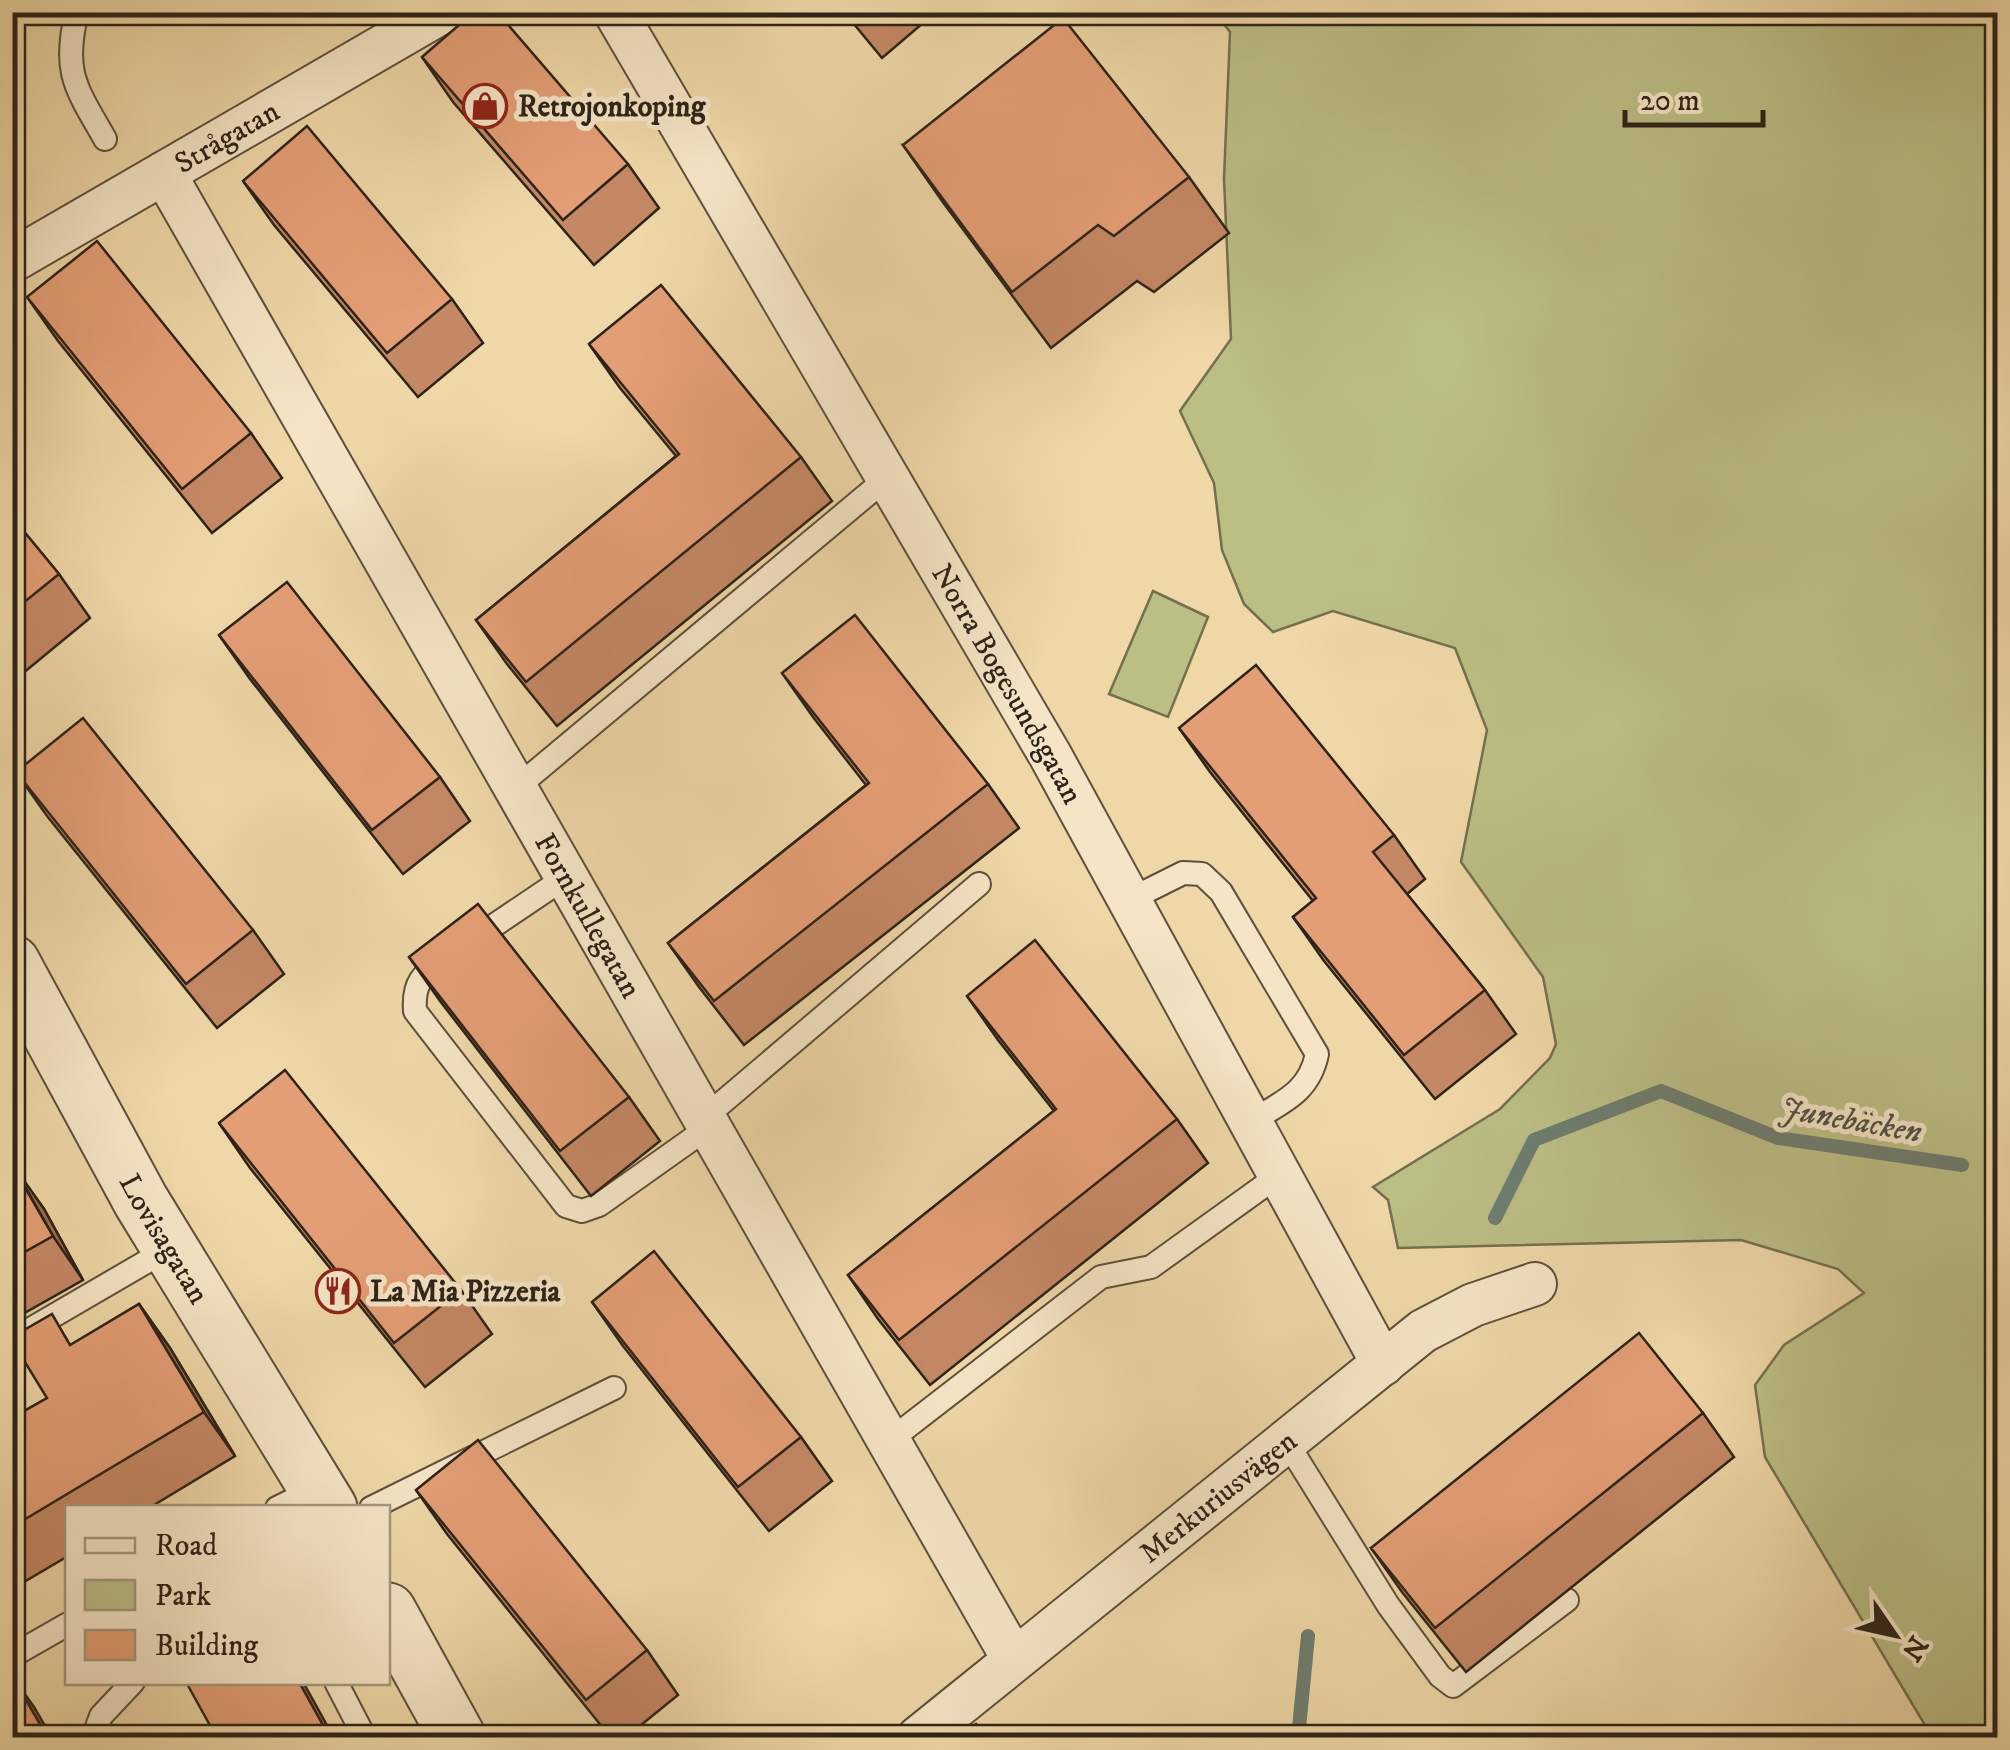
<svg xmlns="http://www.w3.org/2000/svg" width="2010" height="1750" font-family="'IM FELL DW Pica',serif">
	<rect width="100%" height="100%" fill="#efd7a7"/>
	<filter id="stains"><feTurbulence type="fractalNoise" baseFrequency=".002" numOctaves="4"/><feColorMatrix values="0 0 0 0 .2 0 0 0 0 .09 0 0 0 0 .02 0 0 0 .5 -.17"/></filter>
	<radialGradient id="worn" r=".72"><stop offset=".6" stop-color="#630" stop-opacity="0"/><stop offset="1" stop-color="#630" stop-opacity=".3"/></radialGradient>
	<!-- green -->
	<path fill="#bbbe85" stroke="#74704e" stroke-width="2.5" d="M 1215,13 L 1997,13 L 1997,1737 L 1932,1737 L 1765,1457 L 1755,1385 L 1784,1345 L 1864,1293 L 1838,1269 L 1741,1240 L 1398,1248 L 1388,1200 L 1373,1187 L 1500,1109 L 1550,1058 L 1556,1044 L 1543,977 L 1461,862 L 1487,730 L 1455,648 L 1333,611 L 1273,632 L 1244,604 L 1222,550 L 1214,483 L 1180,411 L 1231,339 L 1224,179 L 1230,32 Z
		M 1153,591 L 1208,617 L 1168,717 L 1109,694 Z"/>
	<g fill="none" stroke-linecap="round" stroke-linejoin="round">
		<!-- stream -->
		<path stroke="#6e7d70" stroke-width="14" d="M 1495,1218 L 1534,1140 L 1661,1091 L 1778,1138 L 1962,1165
			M 1298,1738 L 1308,1636"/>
		<defs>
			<path id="service" d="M 77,12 C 62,72 76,88 105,139
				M 516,788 L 887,478
				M 1129,900 L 1183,873 L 1202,874 L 1221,892 L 1317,1054 C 1309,1093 1282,1102 1250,1122
				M 471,941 L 566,877
				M 445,959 C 422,975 413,982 415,1011 L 566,1206 L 582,1211 L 599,1205 L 709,1127
				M 704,1118 L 979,884
				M 12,1340 L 170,1248
				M 889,1441 L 1101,1277 L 1151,1267 L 1279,1175
				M 1286,1441 L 1388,1605 L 1440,1676 L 1453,1686 L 1567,1600
				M 277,1508 L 317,1488
				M 371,1508 L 614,1388
				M 12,1656 L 68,1624
				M 336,1682 L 365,1738
				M 93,1738 L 101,1716 L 133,1682"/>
			<g id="minor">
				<path id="s1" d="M 615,12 L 1050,755 L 1383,1364"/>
				<path id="s2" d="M 164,173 L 1014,1660"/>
				<path id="s3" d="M 12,261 L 442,12"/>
				<path id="s4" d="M 918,1738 L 1423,1331 L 1473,1305 L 1535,1284"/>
			</g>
			<g id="tertiary">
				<path id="s5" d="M 12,963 L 141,1201 L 329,1508"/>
				<path d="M 388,1611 L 458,1738"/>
			</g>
		</defs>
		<!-- service casing -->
		<use href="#service" stroke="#5e503c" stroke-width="26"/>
		<!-- minor casing -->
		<use href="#minor" stroke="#5e503c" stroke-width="46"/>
		<!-- tertiary casing -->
		<use href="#tertiary" stroke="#5e503c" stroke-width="59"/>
		<!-- service -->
		<use href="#service" stroke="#f5e5c6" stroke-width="22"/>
		<!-- minor -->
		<use href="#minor" stroke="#f5e5c6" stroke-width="42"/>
		<!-- tertiary -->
		<use href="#tertiary" stroke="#f5e5c6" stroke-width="55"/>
	</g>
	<!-- wall -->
	<path fill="#c48865" stroke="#2d2318" stroke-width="2.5" d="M 844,12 L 936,12 L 882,58 Z
		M 422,57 L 628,164 L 659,208 L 594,265 L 453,102 Z
		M 903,145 L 1189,177 L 1229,233 L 1154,292 L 1137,281 L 1051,348 L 942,201 Z
		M 243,181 L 452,299 L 483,343 L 418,397 L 274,225 Z
		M 27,297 L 251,433 L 282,478 L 212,533 L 58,341 Z
		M 589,344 L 801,457 L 832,501 L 557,726 L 507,664 L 476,620 L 676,456 L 620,388 Z
		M 12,517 L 59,574 L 90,618 L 22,674 L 12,662 Z
		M 219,635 L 440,777 L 470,821 L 403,874 L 250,679 Z
		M 782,673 L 988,784 L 1019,828 L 744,1045 L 699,987 L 668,943 L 866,785 L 813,717 Z
		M 1179,728 L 1394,835 L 1425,879 L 1407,894 L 1485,990 L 1516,1034 L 1435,1099 L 1324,961 L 1293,917 L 1313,901 L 1210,772 Z
		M 16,772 L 253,930 L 284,974 L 217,1028 L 47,816 Z
		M 409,957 L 629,1097 L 660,1141 L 591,1196 L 440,1001 Z
		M 967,996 L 1177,1119 L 1208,1163 L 930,1385 L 878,1319 L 848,1275 L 1054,1111 L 998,1040 Z
		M 219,1123 L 461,1290 L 492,1334 L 425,1387 L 250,1168 Z
		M 12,1165 L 44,1209 L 83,1280 L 12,1320 Z
		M 592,1302 L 801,1437 L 832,1481 L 769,1531 L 623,1346 Z
		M 139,1304 L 170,1348 L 235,1456 L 149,1508 L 68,1508 L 68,1556 L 12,1589 L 12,1418 L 47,1398 L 73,1344 Z
		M 1703,1413 L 1734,1457 L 1466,1672 L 1402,1592 L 1371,1548 Z
		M 416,1490 L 647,1650 L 678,1695 L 625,1738 L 611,1738 L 447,1534 Z"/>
	<!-- shaded-wall -->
	<path fill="#a06f52" stroke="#2d2318" stroke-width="2.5" d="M 13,1165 L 44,1209 L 83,1280 L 53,1236 Z
		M 139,1304 L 170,1348 L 235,1456 L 204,1412 Z
		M 12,1676 L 34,1707 L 52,1738 L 48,1738 Z
		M 299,1682 L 303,1682 L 334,1738 L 330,1738 Z"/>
	<!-- building -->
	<path fill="#e49e75" stroke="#2d2318" stroke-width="2.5" d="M 474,12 L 497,12 L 628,164 L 563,220 L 422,57 Z
		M 1063,18 L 1189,177 L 1114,236 L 1098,225 L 1012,292 L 903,145 Z
		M 307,126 L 452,299 L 387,353 L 243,181 Z
		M 97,241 L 251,433 L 182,489 L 27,297 Z
		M 661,285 L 801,457 L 526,682 L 476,620 L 679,454 L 589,344 Z
		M 12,517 L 59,574 L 12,612 Z
		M 287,582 L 440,777 L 372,830 L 219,635 Z
		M 855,615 L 988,784 L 714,1001 L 668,943 L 869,783 L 782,673 Z
		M 1256,665 L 1394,835 L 1373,852 L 1485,990 L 1404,1055 L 1293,917 L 1316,898 L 1179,728 Z
		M 83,718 L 253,930 L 186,984 L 16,772 Z
		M 478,904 L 629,1097 L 560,1151 L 409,957 Z
		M 1035,940 L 1177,1119 L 899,1340 L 848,1275 L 1056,1109 L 967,996 Z
		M 285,1070 L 461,1290 L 394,1343 L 219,1123 Z
		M 12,1165 L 53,1236 L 12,1259 Z
		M 654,1251 L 801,1437 L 738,1487 L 592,1302 Z
		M 139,1304 L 204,1412 L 12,1527 L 12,1418 L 47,1398 L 12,1341 L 12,1337 L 52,1314 L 70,1345 Z
		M 1639,1333 L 1703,1413 L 1435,1628 L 1371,1548 Z
		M 478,1440 L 647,1650 L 586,1700 L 416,1490 Z
		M 12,1676 L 48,1738 L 12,1738 Z
		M 186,1682 L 299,1682 L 330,1738 L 217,1738 Z
		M 976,1724 L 986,1738 L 959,1738 Z"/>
	<!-- icons -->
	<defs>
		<symbol id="shop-ring" viewBox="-11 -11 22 22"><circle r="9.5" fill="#f5e5c6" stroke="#8f2418" stroke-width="1.5"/><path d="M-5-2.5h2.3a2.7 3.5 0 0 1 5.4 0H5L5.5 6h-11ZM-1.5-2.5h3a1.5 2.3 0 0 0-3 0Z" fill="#8f2418"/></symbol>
		<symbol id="restaurant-ring" viewBox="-11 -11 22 22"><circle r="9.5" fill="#f5e5c6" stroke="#8f2418" stroke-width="1.5"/><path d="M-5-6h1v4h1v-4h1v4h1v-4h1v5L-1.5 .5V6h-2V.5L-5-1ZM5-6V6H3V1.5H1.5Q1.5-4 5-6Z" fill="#8f2418"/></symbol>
	</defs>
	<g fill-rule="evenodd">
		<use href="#shop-ring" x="460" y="81" width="50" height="50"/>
		<use href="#restaurant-ring" x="313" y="1266" width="50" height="50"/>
	</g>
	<g text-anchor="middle" stroke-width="10" stroke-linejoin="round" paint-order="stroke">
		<!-- poi labels -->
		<g font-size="30" font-weight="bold" fill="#2d2318" stroke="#f5e5c6" text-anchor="start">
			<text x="518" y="116">Retrojonkoping</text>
			<text x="370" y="1301">La Mia Pizzeria</text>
		</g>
		<!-- street labels -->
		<g font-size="30" fill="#2d2318" stroke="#f5e5c6">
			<text dy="10" stroke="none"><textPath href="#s3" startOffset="248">Strågatan</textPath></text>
			<text dy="10" stroke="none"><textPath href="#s1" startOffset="778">Norra Bogesundsgatan</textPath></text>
			<text dy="10" stroke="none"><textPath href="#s2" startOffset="855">Fornkullegatan</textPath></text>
			<text dy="10" stroke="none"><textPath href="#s5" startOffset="315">Lovisagatan</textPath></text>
			<text dy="10" stroke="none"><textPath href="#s4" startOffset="385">Merkuriusvägen</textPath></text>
		</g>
		<!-- water labels -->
		<g font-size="32" font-style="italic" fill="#4e5044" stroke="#f5e5c6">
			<text transform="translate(1851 1119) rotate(10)" y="11">Junebäcken</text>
		</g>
	</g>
	<!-- margin -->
	<rect width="2010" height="1750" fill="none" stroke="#efd7a7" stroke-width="50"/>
	<rect x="15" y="15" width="1980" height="1720" fill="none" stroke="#2d2318" stroke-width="5"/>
	<rect x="25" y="25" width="1960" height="1700" fill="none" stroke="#2d2318" stroke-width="2.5"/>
	<!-- legend -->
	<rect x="65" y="1505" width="325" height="180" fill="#f5e5c6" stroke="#a59780" stroke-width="2.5"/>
	<rect x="85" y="1538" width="50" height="15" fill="#f5e5c6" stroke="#a59780" stroke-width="2.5"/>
	<text x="155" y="1555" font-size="30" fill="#2d2318">Road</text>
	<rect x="85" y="1580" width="50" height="30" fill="#bbbe85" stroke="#a59780" stroke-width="2.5"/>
	<text x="155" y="1605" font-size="30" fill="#2d2318">Park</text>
	<rect x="85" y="1630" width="50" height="30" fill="#e49e75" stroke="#a59780" stroke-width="2.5"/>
	<text x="155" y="1655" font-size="30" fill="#2d2318">Building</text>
	<!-- north arrow -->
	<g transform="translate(1895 1635) rotate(124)" stroke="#f5e5c6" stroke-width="8" paint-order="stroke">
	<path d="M0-8L18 38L0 25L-18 38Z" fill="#2d2318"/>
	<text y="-15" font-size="28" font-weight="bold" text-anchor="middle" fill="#2d2318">N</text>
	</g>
	<!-- scale -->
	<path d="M1625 110v15h138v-15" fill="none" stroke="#2d2318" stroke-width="5"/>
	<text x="1640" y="110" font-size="30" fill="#2d2318" stroke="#f5e5c6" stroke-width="8" paint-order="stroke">20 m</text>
	<rect width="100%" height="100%" filter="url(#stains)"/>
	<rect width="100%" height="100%" fill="url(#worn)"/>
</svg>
